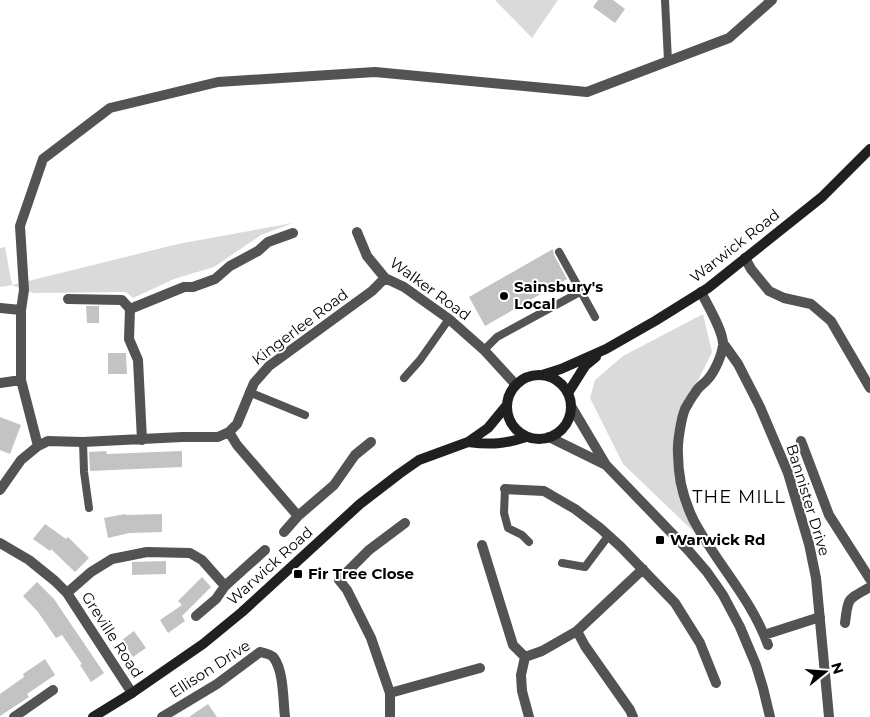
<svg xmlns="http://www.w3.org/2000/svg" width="870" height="717" font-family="Montserrat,sans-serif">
	<rect width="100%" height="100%" fill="#fff"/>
	<!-- green -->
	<path fill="#dadada" d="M 495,0 L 558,0 L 532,38 Z
		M 293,223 L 261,235 L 214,267 L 174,279 L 133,298 L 126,292 L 33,293 L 12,285 L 0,287 L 0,248 L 5,247 L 12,285 L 178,244 Z
		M 703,314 L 712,352 L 676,425 L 673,467 L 693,531 L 623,464 L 590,398 L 595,380 L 623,356 Z"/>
	<!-- building -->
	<path fill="#c3c3c3" d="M 598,0 L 613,0 L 625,9 L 615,23 L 593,7 Z
		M 553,249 L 554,255 L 567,279 L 485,326 L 469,297 Z
		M 86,306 L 99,306 L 99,323 L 87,323 Z
		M 108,353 L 126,353 L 127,374 L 108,374 Z
		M 0,417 L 21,425 L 10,454 L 0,450 Z
		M 106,451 L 107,454 L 182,451 L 182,467 L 90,471 L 89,452 Z
		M 125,514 L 126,515 L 162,514 L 162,532 L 129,533 L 108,538 L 104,518 Z
		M 45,524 L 66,539 L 68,537 L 89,558 L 75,572 L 51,549 L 50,551 L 33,539 Z
		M 166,561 L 166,574 L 132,575 L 132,562 Z
		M 202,577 L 211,587 L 182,616 L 185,621 L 168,633 L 160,620 L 182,605 L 178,601 Z
		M 37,582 L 54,599 L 104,673 L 91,682 L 80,665 L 82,664 L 62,635 L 56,638 L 38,612 L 23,596 Z
		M 134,631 L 146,648 L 133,657 L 122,640 Z
		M 45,659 L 55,675 L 27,694 L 29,697 L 0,716 L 0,694 L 24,677 L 23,674 Z
		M 208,704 L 217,717 L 189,717 Z"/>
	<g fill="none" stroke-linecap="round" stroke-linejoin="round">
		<!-- service -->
		<path stroke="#535353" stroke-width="8" d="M 665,0 L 668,61
			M 559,252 L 595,317
			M 484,350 L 497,337 L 580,292
			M 404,378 L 420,360 L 449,319
			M 249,392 L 305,415
			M 83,442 L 84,472 L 89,508
			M 505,489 L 504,513 L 508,528 L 522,535 L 529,542
			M 562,563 L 585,567 L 609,535"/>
		<!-- minor -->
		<path stroke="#535353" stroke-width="10" d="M 357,232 L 367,256 L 385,278 L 404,287 L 449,319 L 484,350 L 516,385
			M 745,258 L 751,269 L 769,291 L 784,298 L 811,304 L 831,321 L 870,388
			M 701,292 C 707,304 724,332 723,345 C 722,355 715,371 708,379 C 704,384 698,387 695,393 C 691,398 688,404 685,409 C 681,419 677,444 678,454 C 678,476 684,501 694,521 C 717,564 751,598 768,645
			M 68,299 L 122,300 L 130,309
			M 0,308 L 21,310 L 21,380 L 38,446
			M 21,310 L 24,290 L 20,226 L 43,159 L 110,108 L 218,82 L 375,72 L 587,92 L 729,38 L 772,0
			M 723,343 L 738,364 L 760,407 L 788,473 L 809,544 L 816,578 L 829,717
			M 0,383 L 21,380
			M 229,432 L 237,445 L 298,516 L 334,485 L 355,455 L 371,442
			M 142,440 L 138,360 L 129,339 L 130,309 L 184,287 L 193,287 L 215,279 L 230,266 L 258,251 L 268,242 L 293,233
			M 801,441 L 829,515 L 870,579
			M 505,489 L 544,491 L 575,509 L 600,528 L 621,547 L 675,603 L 700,643 L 716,683
			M 0,490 L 21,460 L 38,446 L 48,441 L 83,442 L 182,437 L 218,437 L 229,432 L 237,424 L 254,383 L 269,366 L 313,334 L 372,291 L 385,278
			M 284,532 L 298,516
			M 0,543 L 29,560 L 55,581 L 67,593 L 132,693
			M 482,545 L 513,645 L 525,657
			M 67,593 L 91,572 L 112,559 L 147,552 L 190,553 L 202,560 L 225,586 L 265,550
			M 196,616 L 216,599 L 225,586
			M 845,623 C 848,596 848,600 870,587
			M 577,631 L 643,569
			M 764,635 L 820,617
			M 525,657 L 542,651 L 577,631 L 585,646 L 630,710 L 633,717
			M 525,657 L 521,675 L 522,691 L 529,717
			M 390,693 L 480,668
			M 14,717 L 53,690
			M 162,717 L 217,684 L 260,652 C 265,653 271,654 274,658 C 284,672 283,701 285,717
			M 390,717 L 390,693 L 371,638 L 347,590 L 339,580 L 369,550 L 405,523"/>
		<!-- tertiary -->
		<path stroke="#535353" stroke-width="10" d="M 571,406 L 606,465 L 688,550 L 707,572 L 723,595 L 740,627 L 756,665 L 763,688 L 770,717
			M 549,437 L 606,465"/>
		<!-- secondary -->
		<path stroke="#202020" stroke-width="10" d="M 542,375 L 561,369 L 606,349 L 655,321 L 708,288 L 822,197 L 870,149
			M507 407a32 32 0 1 1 64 0a32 32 0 1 1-64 0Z
			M 568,393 L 585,366 L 596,357
			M 468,442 C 491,445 505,444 526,437
			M 93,717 L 132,693 L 203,644 L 242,612 L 360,504 L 399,474 L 419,460 L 468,442 L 488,428 L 507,405"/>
	</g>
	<!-- markers -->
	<g fill="#000" stroke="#fff" stroke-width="2">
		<circle cx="504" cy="296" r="5"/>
		<rect x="655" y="535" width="10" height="10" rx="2.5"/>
		<rect x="293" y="569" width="10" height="10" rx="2.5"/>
	</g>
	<g text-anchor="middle" stroke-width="4" stroke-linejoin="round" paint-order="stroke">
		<!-- street labels -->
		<g font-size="15" fill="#000" stroke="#fff">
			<text transform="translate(735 246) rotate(-38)" y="5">Warwick Road</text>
			<text transform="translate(430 289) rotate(36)" y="5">Walker Road</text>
			<text transform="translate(300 327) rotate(-37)" y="5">Kingerlee Road</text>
			<text transform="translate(808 500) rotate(73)" y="5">Bannister Drive</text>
			<text transform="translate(270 566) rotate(-42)" y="5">Warwick Road</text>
			<text transform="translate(112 635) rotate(57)" y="5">Greville Road</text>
			<text transform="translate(210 669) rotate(-33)" y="5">Ellison Drive</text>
		</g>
		<!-- poi labels -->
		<g font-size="15" font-weight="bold" fill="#000" stroke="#fff" text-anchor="start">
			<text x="514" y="292">Sainsbury's<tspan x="514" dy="17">Local</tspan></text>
			<text x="670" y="545">Warwick Rd</text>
			<text x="308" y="579">Fir Tree Close</text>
		</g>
		<!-- quarter labels -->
		<g font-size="18" letter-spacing="1" fill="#000" stroke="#fff">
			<text x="739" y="503">THE MILL</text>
		</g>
	</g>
	<!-- north arrow -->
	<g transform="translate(825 672) rotate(73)" stroke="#ffffff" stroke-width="4" paint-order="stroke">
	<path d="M0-4L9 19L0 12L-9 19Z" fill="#000000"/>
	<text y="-8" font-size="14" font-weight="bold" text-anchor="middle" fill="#000000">N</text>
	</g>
</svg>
